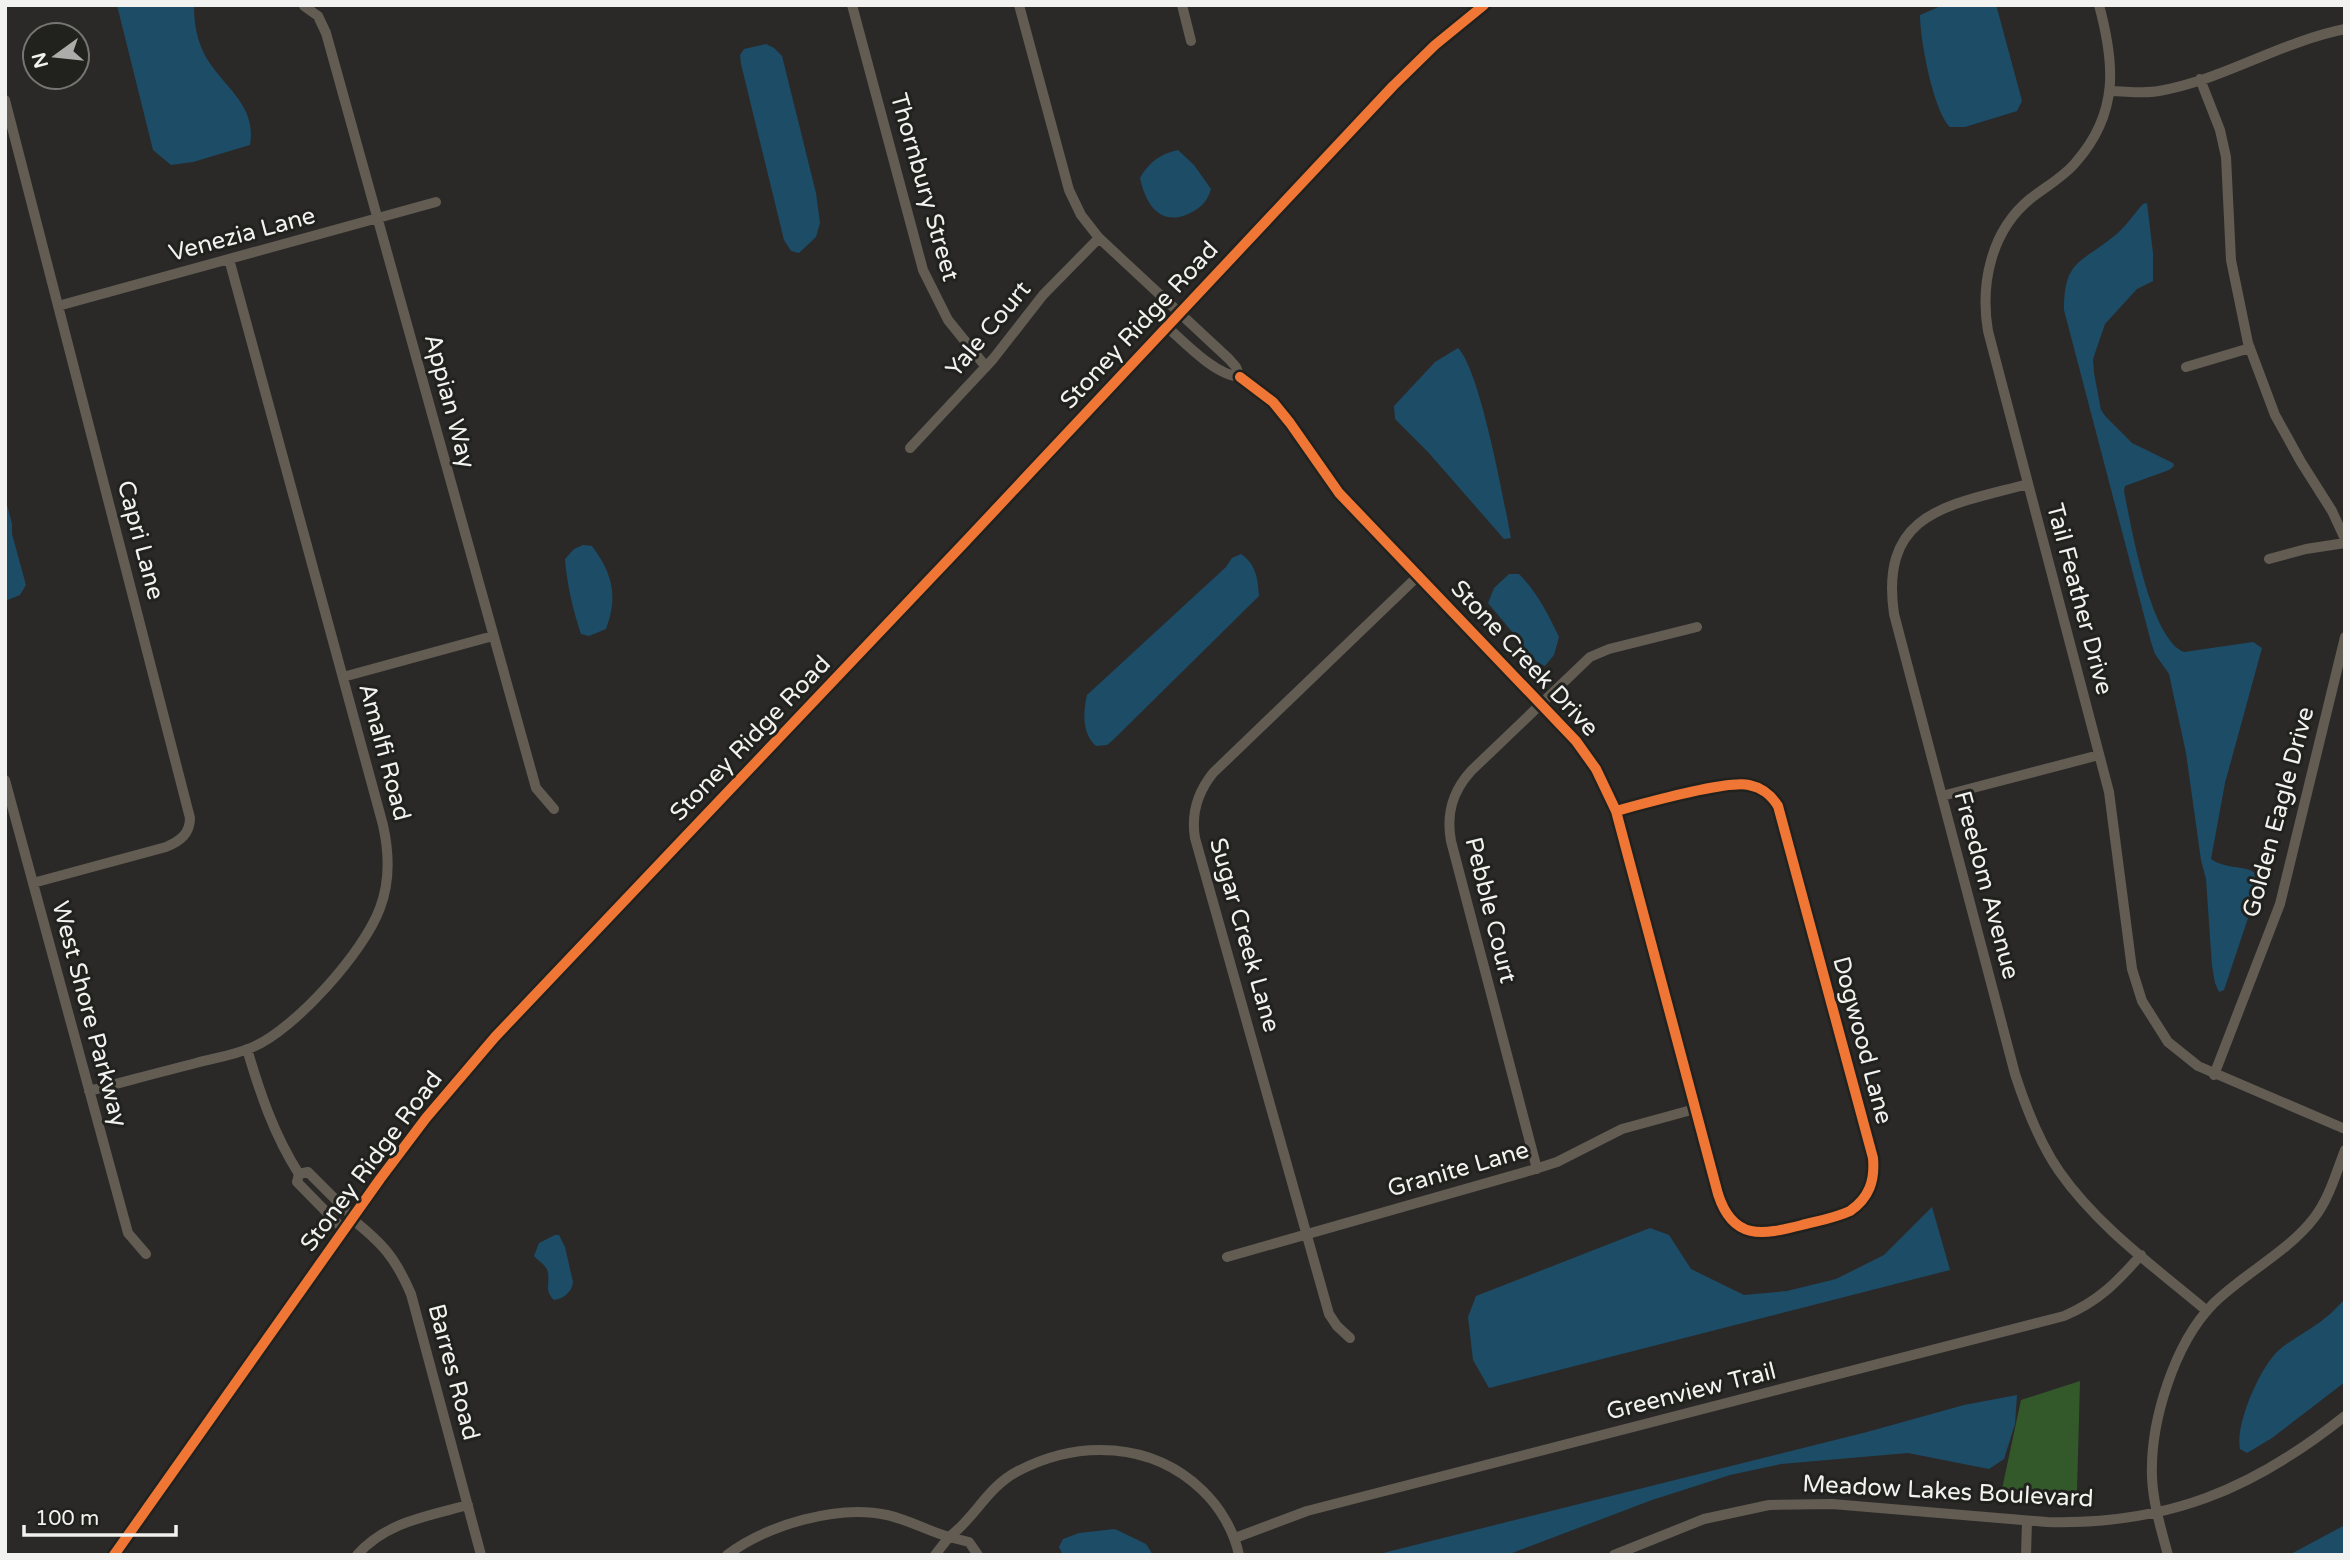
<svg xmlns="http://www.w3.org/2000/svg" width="2350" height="1560" font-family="'Varela Round',sans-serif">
	<rect width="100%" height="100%" fill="#2a2928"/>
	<!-- green -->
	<path fill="#33592b" d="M 2080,1381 L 2077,1491 L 2002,1489 L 2021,1400 Z"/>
	<!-- water -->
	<path fill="#1d4c67" d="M 117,5 L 194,5 C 194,24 197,42 207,59 C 225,88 257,106 250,145 L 193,162 L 171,165 L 153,150 Z
		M 1943,5 L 1995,5 L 1997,8 L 2022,101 L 2017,111 L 1965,127 L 1950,127 C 1933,110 1920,39 1920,15 Z
		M 766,44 L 774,48 L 782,56 L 816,193 L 820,223 L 816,237 L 799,253 L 791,251 L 784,240 L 741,64 L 740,55 L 744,49 Z
		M 1178,150 L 1194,165 L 1211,189 C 1208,199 1203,206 1194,211 C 1163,229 1146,207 1140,178 C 1149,162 1160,154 1178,150 Z
		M 2147,203 L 2153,253 L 2153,281 L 2137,289 L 2105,324 L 2093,359 L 2094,373 L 2101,410 L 2106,417 L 2132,443 L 2173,463 L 2174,466 L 2169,470 L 2125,486 L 2124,491 C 2131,525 2150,639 2184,652 L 2253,642 L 2262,648 L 2225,783 L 2211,859 C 2225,869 2241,865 2254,872 L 2259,885 L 2224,990 L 2219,992 L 2215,983 L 2212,966 L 2206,879 L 2201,860 L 2186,753 L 2169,674 L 2155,654 L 2151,642 L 2064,310 C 2064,260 2081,263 2113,237 C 2124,229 2133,215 2143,204 Z
		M 1458,348 C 1480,370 1504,501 1511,538 L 1504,539 L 1428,452 L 1395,419 L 1394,406 L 1435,362 Z
		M 5,497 L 12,524 L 12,534 L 26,585 L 20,595 L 5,601 Z
		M 583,545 L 592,546 C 613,574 618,597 606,629 L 589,636 L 581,634 C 573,610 567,585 565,559 L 574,549 Z
		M 1241,554 C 1256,564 1258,579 1259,596 L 1113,740 L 1107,745 L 1096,746 C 1082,734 1083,712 1087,695 L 1226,567 L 1232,558 Z
		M 1509,574 L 1519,574 C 1537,592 1548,614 1559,637 L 1554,655 L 1545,666 L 1538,663 L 1488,603 L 1494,588 Z
		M 1932,1207 L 1950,1270 L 1489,1388 L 1473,1360 L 1468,1317 L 1476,1296 L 1650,1228 L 1669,1235 L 1691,1269 L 1744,1295 L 1787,1291 L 1836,1279 L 1884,1255 Z
		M 555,1235 L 559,1235 L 565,1247 L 573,1282 C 572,1292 563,1299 554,1300 C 544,1290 550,1285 548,1273 C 547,1265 538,1261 534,1256 L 539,1243 Z
		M 2345,1299 L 2345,1382 L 2272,1438 L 2247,1453 L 2240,1449 C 2235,1424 2260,1367 2279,1350 C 2293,1338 2311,1330 2325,1318 C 2332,1313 2338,1306 2345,1299 Z
		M 2017,1395 L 2015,1424 L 2004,1459 L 1989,1469 L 1908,1453 L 1781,1464 L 1730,1475 L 1652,1500 L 1507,1555 L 1375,1555 L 1867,1432 L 1964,1405 Z
		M 2345,1525 L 2345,1555 L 2289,1555 Z
		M 1115,1529 L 1146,1544 L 1153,1555 L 1063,1555 L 1059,1547 L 1063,1539 L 1079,1533 Z"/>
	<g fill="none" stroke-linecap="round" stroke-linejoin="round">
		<!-- minor -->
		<path stroke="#625c52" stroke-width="10" d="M 852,5 L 923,270 L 948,320 L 986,367
			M 1019,5 L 1069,190 L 1081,215 L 1099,238 L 1229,359 L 1236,367 L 1240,377 C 1215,375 1185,343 1166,326
			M 1182,5 L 1191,41
			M 2099,5 C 2115,64 2119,113 2076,162 C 2064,177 2045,187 2030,199 C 1991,231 1980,284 1988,331 L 2109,792 L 2132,969 L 2142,1001 L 2168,1042 L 2198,1066 L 2345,1129
			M 304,6 L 318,16 L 326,33 L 536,788 L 554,809
			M 2200,79 L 2220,130 L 2226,157 L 2231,260 L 2248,343 L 2275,415 L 2301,462 L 2332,511 L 2345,539
			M 2110,91 C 2126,91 2143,94 2159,91 C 2223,80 2280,42 2345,29
			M 5,100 L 190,818 C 190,834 180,841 166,847 L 33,883
			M 58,306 L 436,202
			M 2186,367 L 2250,348
			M 1240,377 L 1273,402 L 1290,423 L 1339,493 L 1576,741 L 1596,769 L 1616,811 L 1718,1194 C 1733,1241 1762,1235 1802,1225 C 1818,1221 1835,1218 1850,1211 C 1869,1198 1875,1181 1873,1158 L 1778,806 C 1771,795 1763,788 1749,785 C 1726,780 1642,804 1616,811
			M 910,448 L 993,359 L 1043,295 L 1099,238
			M 2028,484 C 1951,505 1879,510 1894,614 L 2015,1074 C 2026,1108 2039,1142 2059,1171 C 2098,1227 2156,1268 2207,1311
			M 2269,559 L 2306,549 L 2345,543
			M 343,677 L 493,636
			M 5,780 L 128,1233 L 146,1254
			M 1942,796 L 2099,755
			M 247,1049 C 260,1093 274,1135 299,1174
			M 2214,1075 L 2280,904 L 2345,637
			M 89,1091 C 124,1082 160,1072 196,1063 C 215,1058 235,1055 253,1047 C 295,1029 364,952 380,908 C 390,882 389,852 383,825 L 229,259
			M 1537,1169 L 1451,841 C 1446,814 1452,792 1471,771 L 1590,657 L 1609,649 L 1697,627
			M 352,1219 C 383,1244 395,1257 411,1294 L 481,1555
			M 344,1230 L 297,1182 L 299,1174 L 308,1172 L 353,1217
			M 1227,1257 L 1532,1170 L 1557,1162 L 1622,1129 L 1695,1109
			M 1350,1338 L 1337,1326 L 1329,1314 L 1195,838 C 1191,814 1197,793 1213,773 L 1418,576
			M 1235,1538 L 1307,1511 L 2064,1316 C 2099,1301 2116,1283 2141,1255
			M 114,1555 L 380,1179 L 426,1118 L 495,1037 L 965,542 L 1393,86 L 1435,45 L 1484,5
			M 357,1555 C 386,1522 428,1516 468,1505
			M 727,1555 C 767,1525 838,1504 887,1515 C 909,1520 928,1531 949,1537 C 975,1518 987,1487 1018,1471 C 1079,1439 1152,1442 1202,1490 C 1220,1507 1234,1531 1239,1555
			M 935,1555 L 949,1537 L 969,1542 L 978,1555
			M 1614,1555 L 1704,1519 L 1769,1505 L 1832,1504 L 2047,1522 C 2167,1525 2252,1490 2345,1416
			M 2026,1555 L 2027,1521
			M 2168,1555 C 2161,1529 2153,1503 2152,1477 C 2150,1422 2174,1344 2213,1304 C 2243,1274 2288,1252 2314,1218 C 2329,1199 2336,1173 2345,1150"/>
		<defs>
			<path id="cycleway" d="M 1240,377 L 1273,402 L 1290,423 L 1339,493 L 1576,741 L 1596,769 L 1616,811 L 1718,1194 C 1733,1241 1762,1235 1802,1225 C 1818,1221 1835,1218 1850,1211 C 1869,1198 1875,1181 1873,1158 L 1778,806 C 1771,795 1763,788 1749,785 C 1726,780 1642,804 1616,811
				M 114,1555 L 380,1179 L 426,1118 L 495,1037 L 965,542 L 1393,86 L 1435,45 L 1484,5"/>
		</defs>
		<!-- cycleway casing -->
		<use href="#cycleway" stroke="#21211e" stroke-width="15"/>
		<!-- cycleway -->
		<use href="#cycleway" stroke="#f07635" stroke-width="10"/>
	</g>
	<g text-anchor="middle" stroke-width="6" stroke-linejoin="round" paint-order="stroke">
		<!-- street labels -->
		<g font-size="24" fill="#f2f2f0" stroke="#21211e">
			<text transform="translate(925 187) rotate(74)" y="8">Thornbury Street</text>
			<text transform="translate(242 234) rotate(-15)" y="8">Venezia Lane</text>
			<text transform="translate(1139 325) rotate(-47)" y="8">Stoney Ridge Road</text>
			<text transform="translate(988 329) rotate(-50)" y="8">Yale Court</text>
			<text transform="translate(450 401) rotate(75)" y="8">Appian Way</text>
			<text transform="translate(141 540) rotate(75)" y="8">Capri Lane</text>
			<text transform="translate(2080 599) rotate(75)" y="8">Tail Feather Drive</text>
			<text transform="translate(1525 658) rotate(47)" y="8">Stone Creek Drive</text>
			<text transform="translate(750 738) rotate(-46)" y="8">Stoney Ridge Road</text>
			<text transform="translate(385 752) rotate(75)" y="8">Amalfi Road</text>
			<text transform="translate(2278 812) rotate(-75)" y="8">Golden Eagle Drive</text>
			<text transform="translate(1987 885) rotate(75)" y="8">Freedom Avenue</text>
			<text transform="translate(1491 910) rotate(76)" y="8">Pebble Court</text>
			<text transform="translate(1245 935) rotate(74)" y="8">Sugar Creek Lane</text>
			<text transform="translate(90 1014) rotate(75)" y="8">West Shore Parkway</text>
			<text transform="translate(1863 1040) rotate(75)" y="8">Dogwood Lane</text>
			<text transform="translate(371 1161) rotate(-53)" y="8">Stoney Ridge Road</text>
			<text transform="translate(1458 1169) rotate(-16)" y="8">Granite Lane</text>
			<text transform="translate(454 1372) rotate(75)" y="8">Barres Road</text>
			<text transform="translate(1691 1391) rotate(-14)" y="8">Greenview Trail</text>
			<text transform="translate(1948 1491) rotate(3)" y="8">Meadow Lakes Boulevard</text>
		</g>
	</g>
	<!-- border -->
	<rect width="2350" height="1560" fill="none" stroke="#f2f2f0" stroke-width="14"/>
	<!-- north arrow -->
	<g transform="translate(56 56) rotate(255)"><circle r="33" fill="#21211e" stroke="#757572" stroke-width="2"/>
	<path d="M0-5L12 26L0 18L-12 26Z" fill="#acacaa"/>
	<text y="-10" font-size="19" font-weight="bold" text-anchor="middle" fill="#f2f2f0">N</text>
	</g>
	<!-- scale -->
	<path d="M24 1525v10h152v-10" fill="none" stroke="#f2f2f0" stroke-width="3.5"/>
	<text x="35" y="1525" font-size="21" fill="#f2f2f0" stroke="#21211e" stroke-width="5" paint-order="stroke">100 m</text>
</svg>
